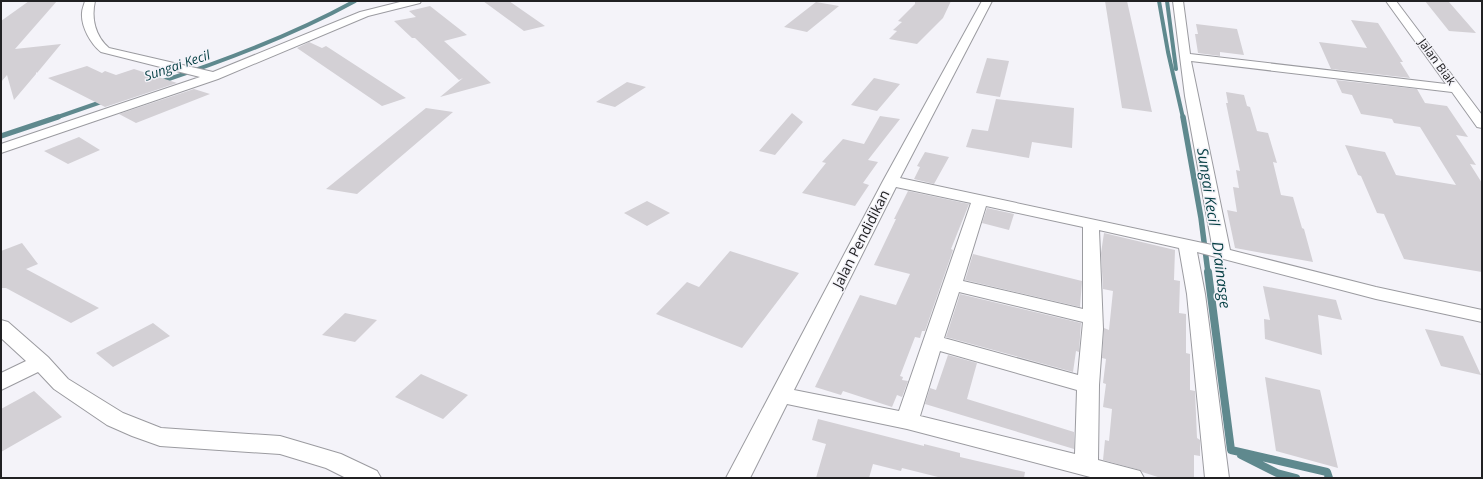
<svg xmlns="http://www.w3.org/2000/svg" width="1483" height="479" font-family="'Open Sans',sans-serif">
	<rect width="100%" height="100%" fill="#f4f3f9"/>
	<g fill="none" stroke-linecap="round" stroke-linejoin="round">
		<!-- stream-far2 -->
		<path stroke="#5f898e" stroke-width="4" d="M 1159,1 L 1168,52 L 1183,118
			M 1167,1 L 1176,69
			M 160,82 C 227,60 293,35 355,1
			M 55,118 L 104,101"/>
		<!-- stream-far1 -->
		<path stroke="#5f898e" stroke-width="5.5" d="M 1183,117 L 1201,218 L 1208,273
			M 1,136 L 58,117"/>
		<!-- stream -->
		<path stroke="#5f898e" stroke-width="8" d="M 1208,272 L 1231,450 L 1327,472 L 1329,478
			M 1241,455 L 1277,473 L 1296,478"/>
	</g>
	<!-- building -->
	<path fill="#d3d0d5" d="M 29,1 L 57,1 L 15,49 L 61,44 L 37,73 L 36,72 L 36,74 L 14,100 L 7,75 L 1,82 L 1,21 Z
		M 483,1 L 509,1 L 545,26 L 524,31 Z
		M 915,1 L 951,1 L 943,18 L 917,44 L 889,39 L 897,31 L 893,30 L 902,22 L 898,21 L 915,4 Z
		M 1105,1 L 1127,1 L 1152,112 L 1122,108 Z
		M 1425,1 L 1449,2 L 1476,33 L 1449,31 Z
		M 816,2 L 839,6 L 807,32 L 784,27 Z
		M 430,6 L 467,35 L 444,41 L 491,83 L 440,97 L 463,78 L 459,80 L 415,38 L 412,38 L 394,21 L 416,17 L 409,11 Z
		M 1351,20 L 1378,23 L 1403,62 L 1400,62 L 1410,78 L 1331,69 L 1319,42 L 1367,48 Z
		M 1196,24 L 1237,29 L 1244,55 L 1220,52 L 1220,56 L 1198,53 L 1195,34 L 1198,34 Z
		M 309,42 L 322,48 L 326,46 L 406,98 L 382,106 L 297,48 Z
		M 987,58 L 1009,61 L 1000,97 L 976,93 Z
		M 87,66 L 102,73 L 105,71 L 116,75 L 134,69 L 177,83 L 105,107 L 48,78 Z
		M 874,78 L 900,84 L 877,111 L 851,105 Z
		M 1336,80 L 1417,89 L 1425,103 L 1447,106 L 1468,137 L 1456,135 L 1476,165 L 1470,164 L 1482,183 L 1482,272 L 1404,259 L 1384,214 L 1377,213 L 1361,176 L 1358,175 L 1345,145 L 1385,152 L 1396,175 L 1456,185 L 1420,127 L 1394,123 L 1392,119 L 1361,114 L 1352,95 L 1342,93 Z
		M 627,82 L 646,87 L 615,107 L 596,102 Z
		M 194,89 L 210,94 L 136,123 L 119,114 Z
		M 1226,92 L 1244,95 L 1247,106 L 1250,107 L 1257,131 L 1268,133 L 1277,163 L 1273,162 L 1281,195 L 1293,197 L 1302,228 L 1304,229 L 1313,262 L 1235,248 L 1227,210 L 1237,212 L 1233,187 L 1239,188 L 1236,170 L 1240,171 L 1226,103 L 1228,103 Z
		M 996,99 L 1074,108 L 1072,148 L 1032,142 L 1029,158 L 966,147 L 972,129 L 988,131 Z
		M 426,108 L 453,112 L 357,194 L 326,189 Z
		M 792,113 L 803,122 L 775,155 L 759,151 Z
		M 880,116 L 900,119 L 868,160 L 878,162 L 863,183 L 869,185 L 855,206 L 802,193 L 826,163 L 822,162 L 843,139 L 864,144 Z
		M 79,137 L 100,150 L 68,164 L 44,151 Z
		M 925,152 L 949,157 L 934,184 L 914,179 L 920,167 L 917,166 Z
		M 908,191 L 969,204 L 951,249 L 953,250 L 925,331 L 922,331 L 920,338 L 915,337 L 900,376 L 903,377 L 902,380 L 908,381 L 902,397 L 897,395 L 892,407 L 843,391 L 841,395 L 815,387 L 860,295 L 896,305 L 910,274 L 874,265 L 896,219 L 894,219 Z
		M 647,201 L 670,213 L 647,226 L 624,213 Z
		M 987,208 L 1014,214 L 1009,230 L 982,223 Z
		M 1104,233 L 1175,250 L 1174,280 L 1180,281 L 1179,313 L 1186,314 L 1186,353 L 1190,354 L 1190,390 L 1195,391 L 1197,438 L 1200,440 L 1200,456 L 1194,455 L 1194,478 L 1161,478 L 1142,472 L 1140,470 L 1103,460 L 1105,440 L 1109,441 L 1112,409 L 1103,407 L 1106,384 L 1103,383 L 1106,359 L 1102,358 L 1104,328 L 1109,330 L 1113,291 L 1103,289 L 1101,253 Z
		M 22,243 L 38,264 L 26,269 L 99,308 L 71,323 L 6,288 L 1,288 L 1,251 Z
		M 730,251 L 799,273 L 742,348 L 656,314 L 687,282 L 699,287 Z
		M 973,254 L 1082,281 L 1080,307 L 965,280 Z
		M 1263,286 L 1336,300 L 1342,320 L 1318,315 L 1322,355 L 1265,339 L 1264,319 L 1270,320 Z
		M 960,294 L 1081,323 L 1079,352 L 1076,351 L 1073,372 L 946,337 Z
		M 345,313 L 377,320 L 355,342 L 322,335 Z
		M 153,323 L 170,336 L 113,367 L 96,353 Z
		M 1425,329 L 1463,336 L 1481,375 L 1441,366 Z
		M 948,355 L 977,363 L 967,399 L 1074,432 L 1074,449 L 925,404 L 930,388 L 936,390 Z
		M 421,374 L 468,395 L 443,419 L 395,397 Z
		M 1265,377 L 1320,390 L 1338,468 L 1276,451 Z
		M 34,391 L 62,417 L 1,452 L 1,409 Z
		M 818,419 L 924,446 L 924,444 L 960,453 L 960,457 L 1025,472 L 1024,478 L 942,478 L 902,468 L 901,471 L 873,464 L 869,478 L 816,478 L 826,444 L 812,440 Z"/>
	<g fill="none" stroke-linecap="round" stroke-linejoin="round">
		<defs>
			<path id="minor" d="M 85,1 L 95,1 C 91,18 95,36 109,48 L 213,72 L 360,12 L 404,1 L 421,1 L 420,3 L 368,16 L 218,79 L 1,153 L 1,144 L 200,77 L 101,52 C 91,44 81,27 82,13 C 82,9 84,5 85,1 Z
				M 982,1 L 992,1 L 900,178 L 1212,245 L 1185,96 L 1173,1 L 1183,1 L 1190,54 L 1446,84 L 1386,1 L 1396,1 L 1482,115 L 1482,128 L 1477,127 L 1452,92 L 1191,61 L 1230,250 L 1376,287 L 1482,310 L 1482,322 L 1376,299 L 1197,252 L 1205,294 L 1229,478 L 1205,478 L 1187,294 L 1179,248 L 1099,230 L 1103,329 L 1099,385 L 1098,460 L 1140,471 L 1144,478 L 1094,478 L 907,429 L 787,404 L 750,478 L 726,478 L 883,181 ZM 896,187 L 971,203 L 899,411 L 794,390 ZM 986,206 L 1083,227 L 1083,309 L 963,281 ZM 959,292 L 1083,322 L 1078,375 L 944,338 ZM 940,351 L 1077,390 L 1075,454 L 920,416 Z
				M 1,320 L 8,322 L 48,357 L 68,379 L 123,413 L 161,428 L 280,436 L 341,454 L 377,471 L 381,478 L 346,478 L 326,468 L 280,454 L 160,446 L 132,436 L 107,425 L 54,389 L 38,372 L 1,390 L 1,373 L 26,361 L 1,338 Z"/>
		</defs>
		<!-- minor casing -->
		<use href="#minor" stroke="#9b9ba0" stroke-width="2"/>
		<!-- minor -->
		<use href="#minor" fill="#fff" fill-rule="evenodd"/>
	</g>
	<g text-anchor="middle" stroke-width="3" stroke-linejoin="round" paint-order="stroke">
		<!-- far-street labels -->
		<g font-size="12" fill="#212123" stroke="#f4f3f9">
			<text transform="translate(1437 62) rotate(54)" y="4">Jalan Biak</text>
		</g>
		<!-- far-water labels -->
		<g font-size="13" font-style="italic" fill="#053f44" stroke="#f4f3f9">
			<text transform="translate(177 65) rotate(-19)" y="5">Sungai Kecil</text>
		</g>
		<!-- street labels -->
		<g font-size="14" fill="#212123" stroke="#f4f3f9">
			<text transform="translate(861 239) rotate(-63)" y="5">Jalan Pendidikan</text>
		</g>
		<!-- water labels -->
		<g font-size="15" font-style="italic" fill="#053f44" stroke="#f4f3f9">
			<text transform="translate(1208 187) rotate(81)" y="5">Sungai Kecil</text>
			<text transform="translate(1221 275) rotate(83)" y="5">Drainasge</text>
		</g>
	</g>
	<!-- border -->
	<rect width="1483" height="479" fill="none" stroke="#212123" stroke-width="4"/>
</svg>
